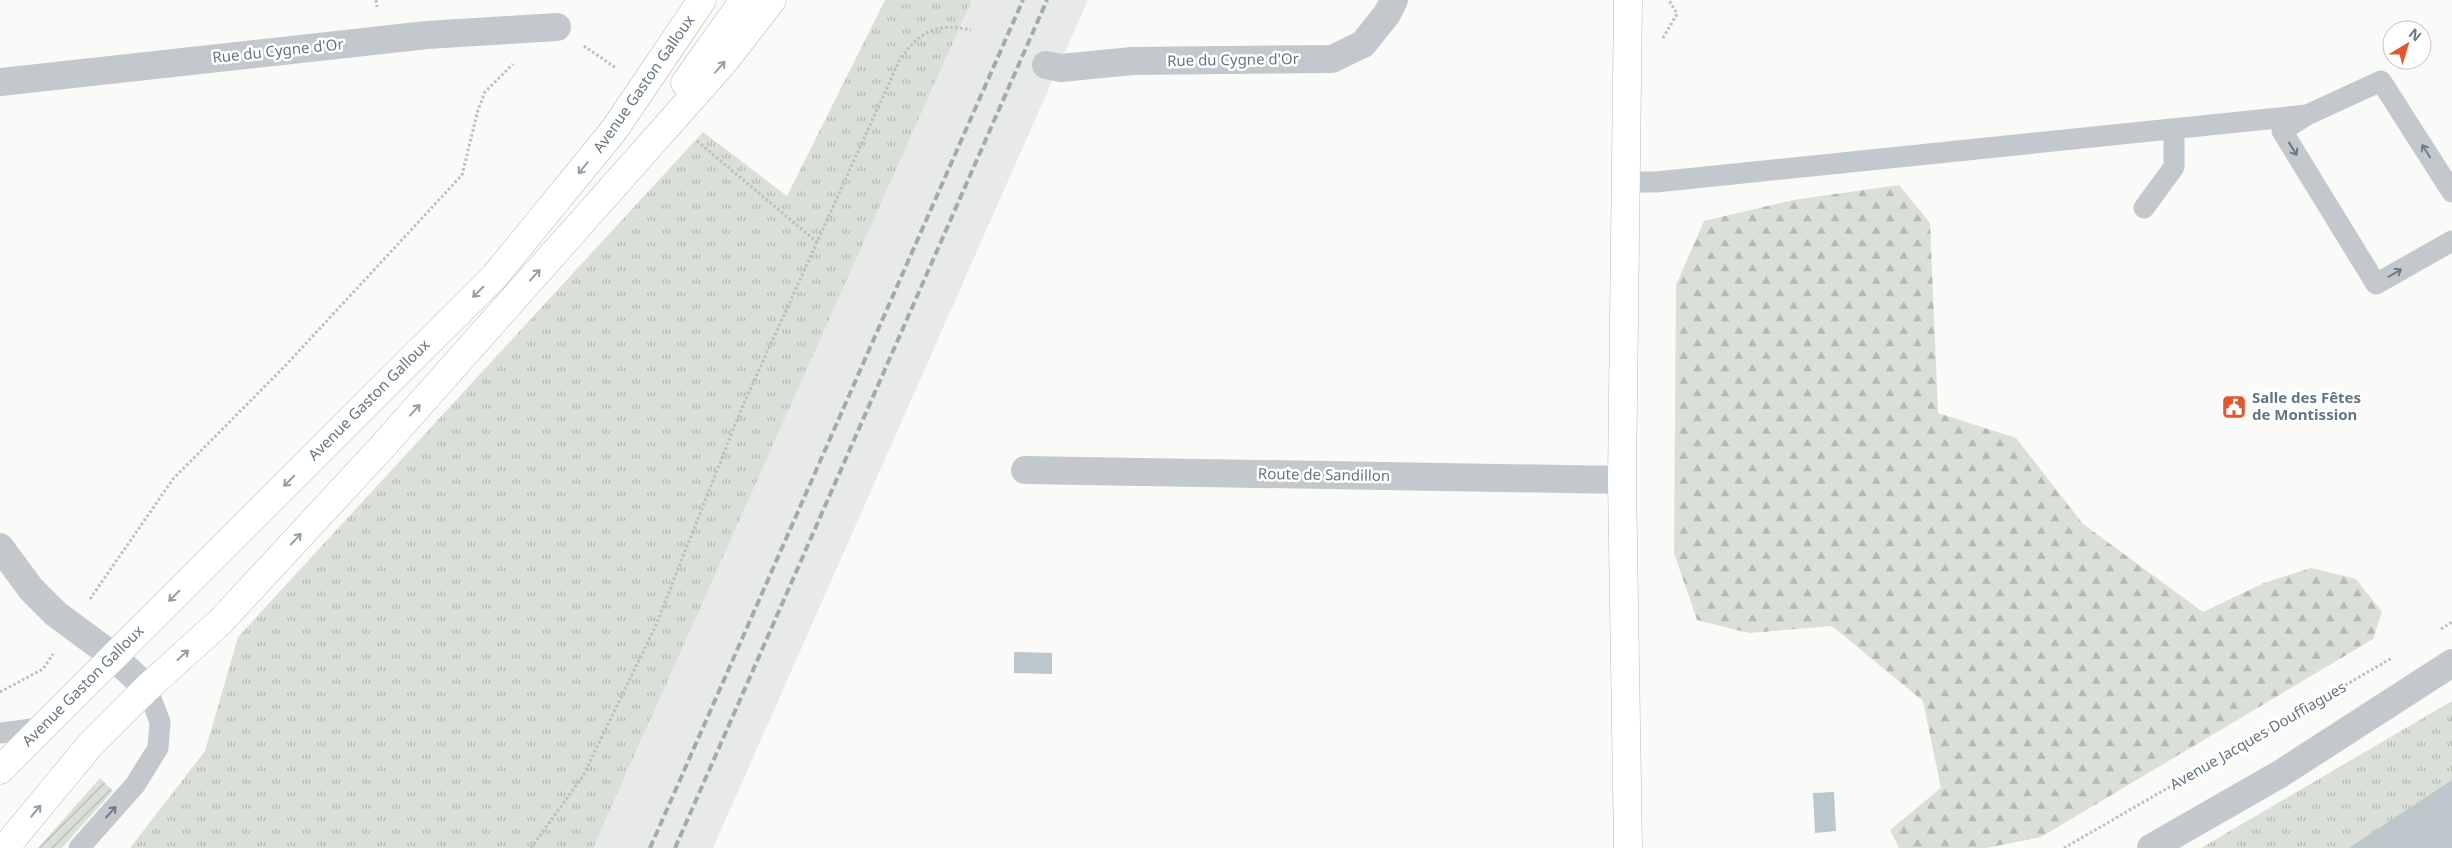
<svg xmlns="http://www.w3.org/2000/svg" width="2452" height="848" font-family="'Noto Sans',sans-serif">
	<defs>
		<pattern id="grass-tufts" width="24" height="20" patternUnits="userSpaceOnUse" patternTransform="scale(1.25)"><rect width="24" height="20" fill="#dadfd7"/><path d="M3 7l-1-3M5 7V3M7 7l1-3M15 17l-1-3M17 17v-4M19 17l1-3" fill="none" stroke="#b4b9b4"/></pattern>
		<pattern id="forest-firs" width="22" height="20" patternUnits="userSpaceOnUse" patternTransform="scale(1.25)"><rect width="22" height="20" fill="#dadfd7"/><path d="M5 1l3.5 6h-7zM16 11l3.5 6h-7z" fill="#b4b9b4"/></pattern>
		<pattern id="garden-furrows" width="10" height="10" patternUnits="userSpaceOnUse" patternTransform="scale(1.25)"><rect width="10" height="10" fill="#dadfd7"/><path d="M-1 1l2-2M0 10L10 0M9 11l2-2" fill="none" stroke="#b4b9b4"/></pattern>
	</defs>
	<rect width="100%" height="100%" fill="#fafaf8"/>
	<!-- built -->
	<path fill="#e8e9e9" d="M 972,0 L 1088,0 L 713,848 L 593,848 Z"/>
	<!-- grass -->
	<path fill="url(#grass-tufts)" d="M 885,0 L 972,0 L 593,848 L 130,848 L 205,751 L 238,637 L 703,132 L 787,196 Z
		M 2452,701 L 2452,848 L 2201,848 Z"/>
	<!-- forest -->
	<path fill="url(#forest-firs)" d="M 1899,185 L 1930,223 L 1938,413 L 2016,438 L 2083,524 L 2203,612 L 2264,583 L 2311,568 L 2356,579 L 2382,612 L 2373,639 L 2041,837 L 1986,848 L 1899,848 L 1890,830 L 1941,788 L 1923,701 L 1832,626 L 1749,633 L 1697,620 L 1674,553 L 1676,285 L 1704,221 L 1793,200 Z"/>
	<!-- garden -->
	<path fill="url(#garden-furrows)" d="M 100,778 L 113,791 L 62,848 L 38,848 Z"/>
	<!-- water -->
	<path fill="#bbc7cb" d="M 1014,652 L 1052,653 L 1052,674 L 1014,673 Z
		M 2452,780 L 2452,848 L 2349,848 Z
		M 1834,792 L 1836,831 L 1815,833 L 1813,793 Z"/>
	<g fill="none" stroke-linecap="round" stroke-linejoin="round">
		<defs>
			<path id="secondary" d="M 1628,848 L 1622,480 L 1628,0"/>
			<path id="primary" d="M 685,83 L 744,0
				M 0,770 L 494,277 L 614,130 L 702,0
				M 5,848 L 90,745 L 147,688 L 221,621 L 383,446 L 723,63 L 772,0"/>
		</defs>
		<!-- secondary casing -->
		<use href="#secondary" stroke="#b3babf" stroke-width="29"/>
		<!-- primary casing -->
		<use href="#primary" stroke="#b5babe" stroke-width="29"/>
		<!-- path -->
		<path stroke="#bbbfc2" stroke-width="3" stroke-dasharray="2.5 2.5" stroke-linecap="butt" d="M 376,0 L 377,7
			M 1663,38 L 1677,14 L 1669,0
			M 584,46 L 616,68
			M 697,141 L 817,242
			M 90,599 L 173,479 L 285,366 L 462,175 L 478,110 L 485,92 L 513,64
			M 2441,629 L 2452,622
			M 0,692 L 43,669 L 53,654
			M 531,848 L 583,776 L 656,625 L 740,412 L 900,59 C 919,32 938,22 971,30
			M 2064,848 L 2392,658"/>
		<!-- service -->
		<path stroke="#c3c8cc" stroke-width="21" d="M 1626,182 L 1656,182 L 2307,115
			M 2452,192 L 2381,81 L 2307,115 L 2282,131 L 2376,284 L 2452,241
			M 2144,208 L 2174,167 L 2174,129
			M 0,733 L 40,728
			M 79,848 L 135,785 L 158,748 L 160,722 L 147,688"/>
		<!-- minor -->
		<path stroke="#c3c8cc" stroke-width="28" d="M 1046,65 L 1061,68 L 1132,61 L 1332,59 L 1363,44 L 1387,14 L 1394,0
			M 0,82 L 427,35 L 557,27
			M 1025,470 L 1622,480
			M 0,547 L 31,589 L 56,614 L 113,656 L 147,688"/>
		<!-- tertiary -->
		<path stroke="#c3c8cc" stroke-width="28" d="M 2151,848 L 2280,774 L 2452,663"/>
		<!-- secondary -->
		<use href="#secondary" stroke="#fff" stroke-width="28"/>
		<!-- primary -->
		<use href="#primary" stroke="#fff" stroke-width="28"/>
		<!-- rail -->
		<path stroke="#a2aab0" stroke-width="4" stroke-dasharray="8 4" stroke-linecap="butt" d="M 650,848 L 1023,0
			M 675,848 L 1047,0"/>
	</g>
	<!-- one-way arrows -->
	<defs><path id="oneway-shaft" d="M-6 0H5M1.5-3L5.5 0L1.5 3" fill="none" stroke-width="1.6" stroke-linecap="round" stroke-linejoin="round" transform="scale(1.25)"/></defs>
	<g stroke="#939fa8">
		<use href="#oneway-shaft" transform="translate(720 67) rotate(-49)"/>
		<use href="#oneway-shaft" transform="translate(583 168) rotate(129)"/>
		<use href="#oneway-shaft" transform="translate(535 275) rotate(-48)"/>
		<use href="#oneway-shaft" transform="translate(478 292) rotate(135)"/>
		<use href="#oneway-shaft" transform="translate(415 410) rotate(-48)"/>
		<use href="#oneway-shaft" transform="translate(289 481) rotate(135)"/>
		<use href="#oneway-shaft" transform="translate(296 539) rotate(-47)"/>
		<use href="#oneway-shaft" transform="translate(174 596) rotate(135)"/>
		<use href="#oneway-shaft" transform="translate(183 655) rotate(-42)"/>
		<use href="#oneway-shaft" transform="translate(36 811) rotate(-50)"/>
	</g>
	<g stroke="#6a7a87">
		<use href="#oneway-shaft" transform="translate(2293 149) rotate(58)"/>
		<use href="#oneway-shaft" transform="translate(2426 151) rotate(-123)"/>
		<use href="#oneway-shaft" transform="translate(2395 273) rotate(-30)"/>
		<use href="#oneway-shaft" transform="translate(111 812) rotate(-48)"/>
	</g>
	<!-- icons -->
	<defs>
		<symbol id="civic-square" viewBox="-11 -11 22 22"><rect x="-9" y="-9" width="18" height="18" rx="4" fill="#e4572e" stroke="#fff"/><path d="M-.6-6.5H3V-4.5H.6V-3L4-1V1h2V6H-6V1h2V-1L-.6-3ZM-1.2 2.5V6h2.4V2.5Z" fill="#fff"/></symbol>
	</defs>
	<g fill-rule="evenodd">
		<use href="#civic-square" x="2220" y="393" width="28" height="28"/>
	</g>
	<g text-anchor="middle" stroke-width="5" stroke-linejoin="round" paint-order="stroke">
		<!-- street labels -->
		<g font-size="15" fill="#657683" stroke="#fff">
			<text transform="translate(278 51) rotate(-6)" y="5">Rue du Cygne d'Or</text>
			<text transform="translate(1233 60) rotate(-1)" y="5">Rue du Cygne d'Or</text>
			<text transform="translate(644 84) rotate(-55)" y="5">Avenue Gaston Galloux</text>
			<text transform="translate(369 400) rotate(-45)" y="5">Avenue Gaston Galloux</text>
			<text transform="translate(1324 475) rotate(1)" y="5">Route de Sandillon</text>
			<text transform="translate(83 686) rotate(-45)" y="5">Avenue Gaston Galloux</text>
			<text transform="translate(2258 736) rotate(-30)" y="5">Avenue Jacques Douffiagues</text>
		</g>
		<!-- poi labels -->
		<g font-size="15" font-weight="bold" fill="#657683" stroke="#fff" text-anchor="start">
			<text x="2252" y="403">Salle des Fêtes<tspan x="2252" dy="17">de Montission</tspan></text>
		</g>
	</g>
	<!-- north arrow -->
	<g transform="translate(2407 45) rotate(38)"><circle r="24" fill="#ffffff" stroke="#c1c8cd"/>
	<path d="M0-4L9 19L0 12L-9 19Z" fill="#e4572e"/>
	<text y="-8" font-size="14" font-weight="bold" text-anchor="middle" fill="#657683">N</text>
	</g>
</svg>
